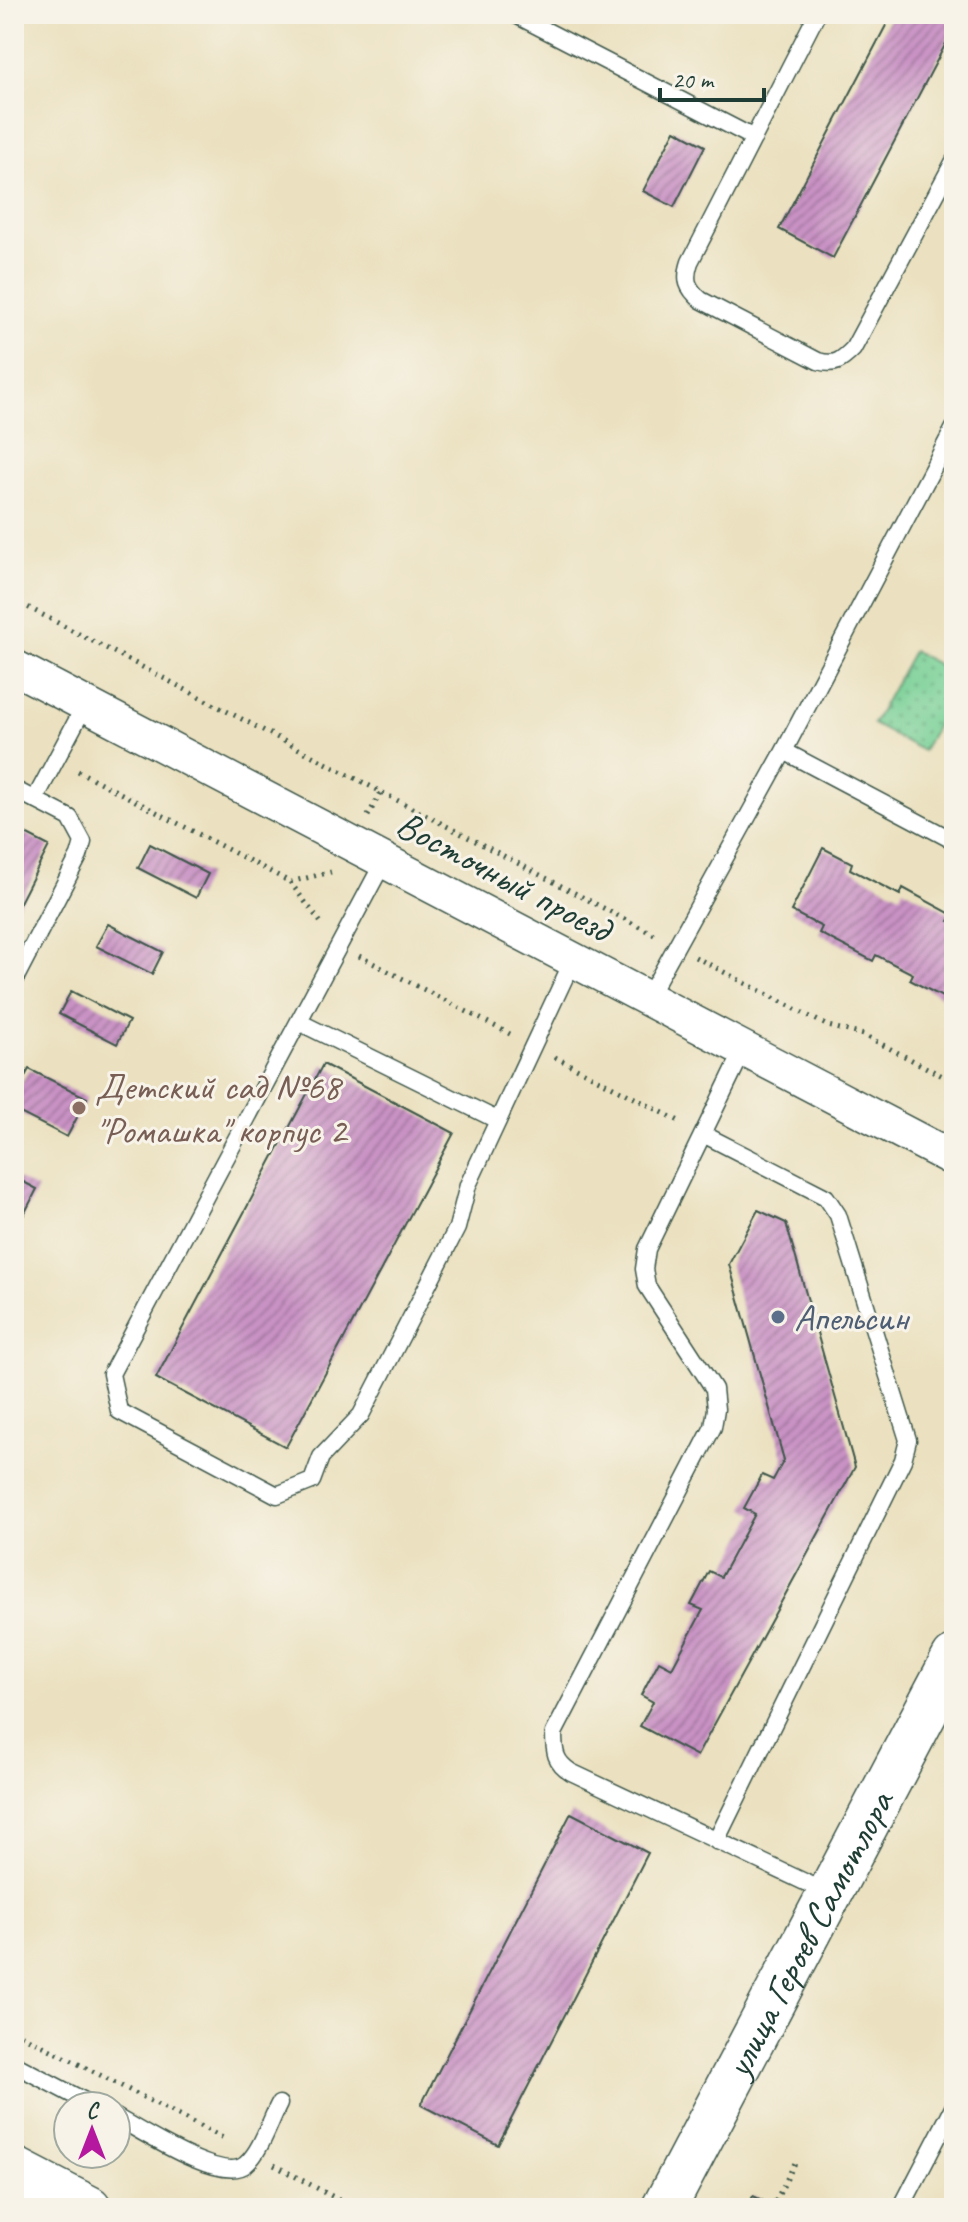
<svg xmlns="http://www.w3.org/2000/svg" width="968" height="2222" font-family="Caveat,sans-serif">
	<defs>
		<pattern id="park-dots" width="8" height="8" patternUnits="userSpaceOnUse" patternTransform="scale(2)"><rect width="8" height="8" fill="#78d096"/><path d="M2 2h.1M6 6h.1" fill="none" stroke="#62aa7b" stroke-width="1.8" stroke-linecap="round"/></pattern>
		<pattern id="building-hatch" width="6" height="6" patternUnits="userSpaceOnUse" patternTransform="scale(2)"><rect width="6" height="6" fill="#c992c4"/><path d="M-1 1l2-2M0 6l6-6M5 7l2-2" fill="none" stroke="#a378a0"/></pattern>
	</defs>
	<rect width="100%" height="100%" fill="#f7f3e8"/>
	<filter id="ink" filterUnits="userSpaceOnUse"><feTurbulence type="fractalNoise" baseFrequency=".0125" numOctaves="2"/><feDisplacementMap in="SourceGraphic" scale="16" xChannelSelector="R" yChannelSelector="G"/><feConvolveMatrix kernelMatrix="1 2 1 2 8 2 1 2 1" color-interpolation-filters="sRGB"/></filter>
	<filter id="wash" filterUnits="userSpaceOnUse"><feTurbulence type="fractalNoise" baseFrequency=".006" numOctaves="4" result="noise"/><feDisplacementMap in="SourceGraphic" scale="32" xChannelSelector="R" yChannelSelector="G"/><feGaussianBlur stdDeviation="1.8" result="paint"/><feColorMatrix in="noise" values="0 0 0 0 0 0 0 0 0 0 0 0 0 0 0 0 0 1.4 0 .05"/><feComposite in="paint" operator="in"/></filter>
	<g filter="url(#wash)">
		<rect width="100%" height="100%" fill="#ebe1c0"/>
		<!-- park -->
		<path fill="url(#park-dots)" stroke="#4c8665" stroke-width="2" d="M 913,651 L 954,673 L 954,692 L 923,751 L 873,724 Z"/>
		<g id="blocks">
			<!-- building -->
			<path fill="url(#building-hatch)" d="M 892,14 L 954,14 L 954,28 L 833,258 L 779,229 Z
				M 675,130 L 705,146 L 674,207 L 643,191 Z
				M 14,828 L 49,846 L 14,914 Z
				M 150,844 L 208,874 L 196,898 L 138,868 Z
				M 823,848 L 852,863 L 850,869 L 900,895 L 903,888 L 953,915 L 949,921 L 954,923 L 954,1003 L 910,980 L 913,974 L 876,955 L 873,961 L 819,933 L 822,927 L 791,911 Z
				M 108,924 L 163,952 L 152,974 L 96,946 Z
				M 71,991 L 129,1021 L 117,1044 L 59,1014 Z
				M 323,1064 L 454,1133 L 286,1447 L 156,1378 Z
				M 29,1069 L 87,1098 L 67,1137 L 14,1110 L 14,1097 Z
				M 14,1177 L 37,1189 L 17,1228 L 14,1226 Z
				M 758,1210 L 786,1223 L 855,1467 L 697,1756 L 640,1726 L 653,1702 L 641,1695 L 659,1661 L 672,1668 L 703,1610 L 691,1605 L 709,1571 L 721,1577 L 755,1514 L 744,1508 L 762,1475 L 773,1480 L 784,1460 L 729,1264 Z
				M 571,1813 L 648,1853 L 498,2145 L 421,2105 Z
				M 753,2196 L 762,2200 L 758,2208 L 747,2208 Z"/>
		</g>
	</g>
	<g filter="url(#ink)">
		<use href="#blocks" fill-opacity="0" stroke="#3e5649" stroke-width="2"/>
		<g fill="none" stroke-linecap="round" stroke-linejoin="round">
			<defs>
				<path id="lane" d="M 514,14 L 754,138
					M 817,14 L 690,262 C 684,280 687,288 701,300 L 818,361 C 835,366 841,361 853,349 L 954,161
					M 784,751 L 954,841
					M 14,789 L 70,818 L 83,842 L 79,856 L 14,981
					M 35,799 L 85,705
					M 384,861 L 111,1374 L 119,1411 L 277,1495 L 312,1481 L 321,1457 L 361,1415 L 457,1228 L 468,1185 L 573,960
					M 647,999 L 784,751 L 954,428
					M 299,1022 L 497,1120
					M 744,1049 L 647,1249 L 644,1269 L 647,1286 L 714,1389 L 716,1409 L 713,1427 L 554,1733 C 554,1752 555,1762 571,1772 L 828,1893
					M 703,1134 L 826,1197 L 838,1215 L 908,1440 L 903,1460 L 716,1841
					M 14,2064 L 94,2106
					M 116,2117 C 140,2130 223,2185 246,2164 C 261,2151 270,2121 279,2104
					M 901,2208 L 954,2106"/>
				<path id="street" d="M 14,667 L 954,1159"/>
				<path id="secondary" d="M 14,2187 L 14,2208"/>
				<g id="primary">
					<path d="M 14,2169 L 89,2208"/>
					<path id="s1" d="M 664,2208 L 954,1658"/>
				</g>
			</defs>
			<!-- lane casing -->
			<use href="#lane" stroke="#3e5649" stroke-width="19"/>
			<!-- street casing -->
			<use href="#street" stroke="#3e5649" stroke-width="37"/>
			<!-- secondary casing -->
			<use href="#secondary" stroke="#3e5649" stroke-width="47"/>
			<!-- primary casing -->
			<use href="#primary" stroke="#3e5649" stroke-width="47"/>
			<!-- path -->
			<path stroke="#3e5649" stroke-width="5" stroke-dasharray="2 6" stroke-linecap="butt" d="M 14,600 L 655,935
				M 78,771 L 290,882 L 331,872
				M 368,816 L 381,792
				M 290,882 L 322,924
				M 359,956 L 510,1034
				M 695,957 L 828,1026 L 864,1035 L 954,1082
				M 555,1057 L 681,1122
				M 14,2031 L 227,2140
				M 274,2165 L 354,2208
				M 772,2208 L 795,2163"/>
			<!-- lane -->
			<use href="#lane" stroke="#fff" stroke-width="16"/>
			<!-- street -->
			<use href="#street" stroke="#fff" stroke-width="34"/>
			<!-- secondary -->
			<use href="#secondary" stroke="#fff" stroke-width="44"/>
			<!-- primary -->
			<use href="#primary" stroke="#fff" stroke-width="44"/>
		</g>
	</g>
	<!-- markers -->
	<circle fill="#8d6e63" stroke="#f7f3e8" stroke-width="3" cx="79" cy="1108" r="8"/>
	<circle fill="#5c6f8a" stroke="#f7f3e8" stroke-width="3" cx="778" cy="1317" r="8"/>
	<g text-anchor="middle" stroke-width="6" stroke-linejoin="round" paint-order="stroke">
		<!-- street labels -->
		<g font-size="38" fill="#1f3d34" stroke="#f7f3e8">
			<text transform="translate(504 876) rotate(28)" y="13">Восточный проезд</text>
			<text dy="13" stroke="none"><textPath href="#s1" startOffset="310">улица Героев Самотлора</textPath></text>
		</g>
		<!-- education labels -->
		<g font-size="38" fill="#785e54" stroke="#f7f3e8" text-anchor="start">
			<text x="95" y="1099">Детский сад №68<tspan x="95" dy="44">"Ромашка" корпус 2</tspan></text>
		</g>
		<!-- service labels -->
		<g font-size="38" fill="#4e5e75" stroke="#f7f3e8" text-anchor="start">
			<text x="794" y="1330">Апельсин</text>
		</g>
	</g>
	<!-- margin -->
	<rect width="968" height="2222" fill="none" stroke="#f7f3e8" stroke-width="48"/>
	<!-- north arrow -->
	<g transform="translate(92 2130)"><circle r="38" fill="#f7f3e8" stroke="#a1aaa0" stroke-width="2"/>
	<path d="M0-6L14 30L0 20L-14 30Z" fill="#b5179e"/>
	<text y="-12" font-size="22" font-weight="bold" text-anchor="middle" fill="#1f3d34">С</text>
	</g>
	<!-- scale -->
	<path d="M660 88v12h104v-12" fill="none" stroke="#1f3d34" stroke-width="4"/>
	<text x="672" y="88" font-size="24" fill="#1f3d34" stroke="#f7f3e8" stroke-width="6" paint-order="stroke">20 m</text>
</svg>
